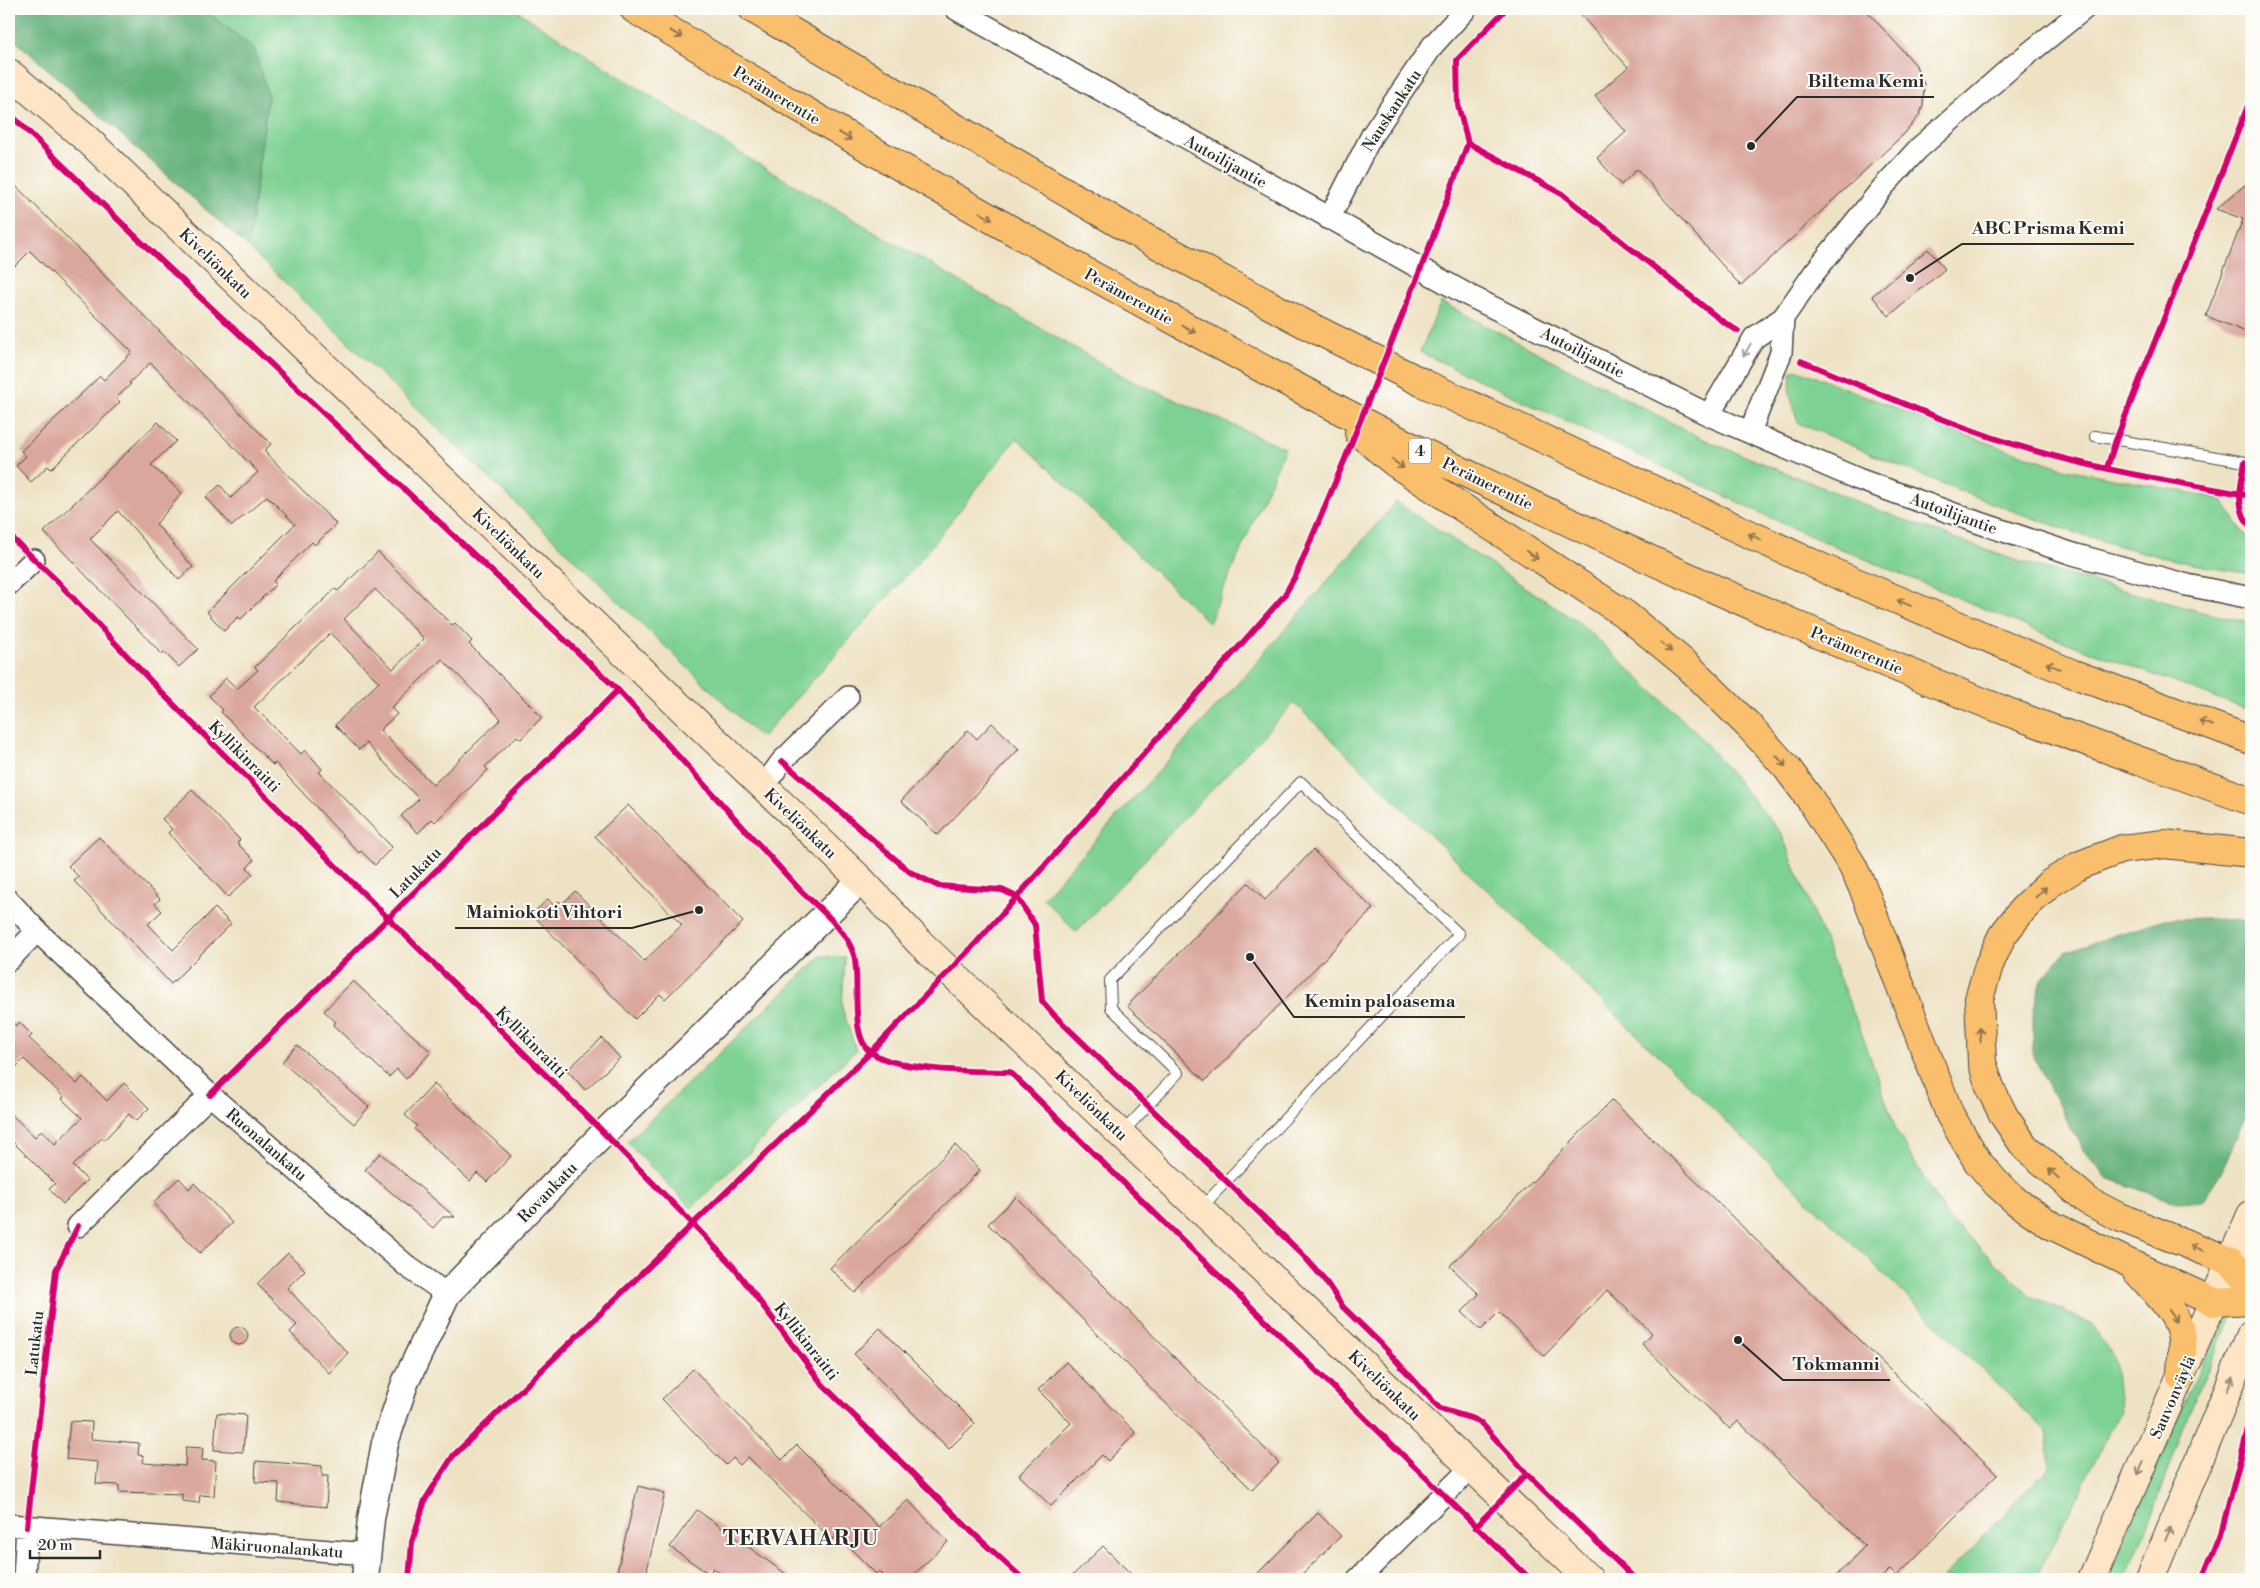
<svg xmlns="http://www.w3.org/2000/svg" width="2260" height="1588" font-family="'Libre Bodoni',serif">
	<rect width="100%" height="100%" fill="#fdfcf7"/>
	<filter id="ink" filterUnits="userSpaceOnUse"><feTurbulence type="fractalNoise" baseFrequency=".02" numOctaves="2"/><feDisplacementMap in="SourceGraphic" scale="10" xChannelSelector="R" yChannelSelector="G"/><feConvolveMatrix kernelMatrix="1 2 1 2 8 2 1 2 1" color-interpolation-filters="sRGB"/></filter>
	<filter id="wash" filterUnits="userSpaceOnUse"><feTurbulence type="fractalNoise" baseFrequency=".0096" numOctaves="4" result="noise"/><feDisplacementMap in="SourceGraphic" scale="20" xChannelSelector="R" yChannelSelector="G"/><feGaussianBlur stdDeviation="1.12" result="paint"/><feColorMatrix in="noise" values="0 0 0 0 0 0 0 0 0 0 0 0 0 0 0 0 0 1.4 0 .05"/><feComposite in="paint" operator="in"/></filter>
	<g filter="url(#wash)">
		<rect width="100%" height="100%" fill="#eee2c4"/>
		<!-- green -->
		<path fill="#7ed194" stroke="#547e60" d="M 203,9 L 514,9 L 748,158 L 1130,380 L 1285,448 L 1209,623 L 1017,438 L 917,564 L 761,738 L 248,247 L 268,95 Z
			M 1441,302 L 1705,440 L 1883,512 L 2014,560 L 2202,612 L 2251,623 L 2251,711 L 2049,636 L 1801,532 L 1420,352 Z
			M 1796,369 L 1974,438 L 2066,469 L 2222,499 L 2242,532 L 2251,539 L 2251,574 C 2091,552 1946,485 1798,423 L 1790,394 L 1791,372 Z
			M 1396,502 L 1581,624 L 1697,733 L 1781,833 L 1863,1037 L 1897,1132 L 1946,1216 L 2031,1296 L 2091,1323 L 2115,1361 L 2120,1412 L 2035,1579 L 1942,1579 L 2050,1466 L 2046,1431 L 1294,703 L 1076,932 L 1043,898 L 1257,662 Z
			M 821,956 L 845,957 L 842,1008 L 856,1050 L 691,1208 L 627,1142 Z
			M 2224,1315 L 2231,1318 L 2183,1426 L 2149,1523 L 2125,1579 L 2105,1579 Z"/>
		<!-- forest -->
		<path fill="#66b37e" stroke="#486f54" d="M 9,9 L 203,9 L 254,48 L 268,95 L 248,247 L 9,35 Z
			M 2209,918 L 2251,922 L 2251,1105 L 2220,1174 L 2202,1201 L 2174,1202 L 2107,1178 L 2080,1145 L 2033,1057 L 2033,1012 L 2042,979 L 2065,952 L 2164,919 Z"/>
		<g id="blocks">
			<!-- building -->
			<path fill="#daa79e" fill-rule="evenodd" d="M 1575,9 L 1865,9 L 1915,64 L 1924,84 L 1923,106 L 1919,116 L 1905,133 L 1741,286 L 1637,169 L 1621,185 L 1597,158 L 1626,132 L 1595,96 L 1628,67 Z
				M 9,179 L 271,444 L 264,451 L 336,524 L 315,545 L 312,542 L 273,581 L 276,584 L 241,619 L 238,617 L 224,631 L 207,612 L 295,524 L 267,496 L 232,526 L 206,497 L 220,485 L 231,498 L 258,472 L 154,366 L 150,363 L 129,383 L 131,384 L 116,398 L 120,402 L 51,469 L 48,466 L 31,482 L 16,466 L 26,456 L 21,451 L 100,376 L 104,380 L 132,352 L 30,251 L 9,272 Z
				M 2251,180 L 2251,334 L 2206,316 L 2243,219 L 2216,209 Z
				M 1928,249 L 1945,269 L 1889,316 L 1872,296 Z
				M 158,422 L 176,441 L 151,465 L 182,493 L 156,524 L 193,567 L 179,580 L 118,511 L 90,539 L 198,649 L 179,667 L 164,652 L 162,654 L 44,532 Z
				M 378,552 L 452,625 L 455,623 L 472,641 L 469,644 L 542,717 L 521,739 L 517,736 L 485,767 L 488,770 L 435,822 L 432,819 L 418,833 L 401,816 L 419,799 L 366,743 L 359,750 L 335,725 L 379,682 L 330,633 L 254,707 L 301,754 L 305,750 L 322,769 L 319,772 L 392,847 L 375,865 L 361,851 L 359,853 L 275,763 L 273,765 L 221,712 L 223,710 L 209,696 L 226,678 L 237,689 L 258,670 L 255,667 L 335,589 L 338,591 ZM 375,589 L 424,639 L 393,669 L 344,619 ZM 442,659 L 501,719 L 433,785 L 380,730 L 397,714 L 391,708 Z
				M 992,723 L 1019,749 L 938,835 L 901,801 L 968,730 L 977,739 Z
				M 192,790 L 240,840 L 237,843 L 254,860 L 247,868 L 253,874 L 228,897 L 168,833 L 172,829 L 162,819 Z
				M 628,805 L 743,922 L 665,999 L 660,994 L 635,1019 L 532,914 L 548,899 L 554,906 L 559,901 L 562,904 L 575,891 L 644,961 L 682,925 L 595,836 Z
				M 99,837 L 160,899 L 155,904 L 162,911 L 148,924 L 173,950 L 215,908 L 231,924 L 171,984 L 74,881 L 79,877 L 68,866 Z
				M 1313,850 L 1373,909 L 1205,1081 L 1127,1006 L 1248,883 L 1265,900 Z
				M 353,981 L 431,1052 L 406,1079 L 397,1069 L 389,1077 L 333,1025 L 336,1022 L 324,1011 Z
				M 9,1019 L 16,1026 L 19,1022 L 32,1035 L 29,1038 L 77,1084 L 83,1077 L 107,1101 L 124,1083 L 149,1108 L 136,1121 L 129,1114 L 104,1140 L 102,1138 L 73,1166 L 87,1180 L 63,1204 L 49,1189 L 55,1184 L 9,1138 L 9,1112 L 35,1137 L 42,1130 L 55,1144 L 82,1118 L 62,1099 L 64,1097 L 24,1059 L 9,1074 Z
				M 602,1038 L 620,1058 L 585,1090 L 567,1070 Z
				M 297,1045 L 369,1107 L 354,1124 L 282,1062 Z
				M 434,1084 L 511,1156 L 487,1182 L 477,1173 L 470,1181 L 414,1129 L 417,1126 L 405,1115 Z
				M 1612,1100 L 1997,1474 L 1897,1576 L 1890,1569 L 1880,1579 L 1833,1579 L 1865,1546 L 1738,1421 L 1730,1429 L 1642,1344 L 1652,1333 L 1607,1290 L 1544,1356 L 1499,1312 L 1481,1330 L 1462,1312 L 1479,1294 L 1450,1266 Z
				M 955,1145 L 980,1170 L 855,1293 L 830,1268 Z
				M 380,1153 L 448,1211 L 455,1217 L 443,1217 L 433,1228 L 365,1170 Z
				M 179,1178 L 189,1189 L 194,1183 L 232,1223 L 200,1253 L 153,1203 Z
				M 1016,1197 L 1279,1463 L 1252,1490 L 988,1224 Z
				M 288,1253 L 305,1270 L 287,1288 L 348,1353 L 329,1373 L 290,1332 L 297,1325 L 257,1284 Z
				M230 1336a9 9 0 1 1 18 0a9 9 0 1 1-18 0Z
				M 880,1328 L 975,1423 L 949,1449 L 854,1354 Z
				M 1066,1362 L 1136,1433 L 1108,1461 L 1102,1455 L 1051,1506 L 1019,1475 L 1071,1423 L 1038,1390 Z
				M 693,1369 L 782,1460 L 797,1445 L 879,1527 L 908,1500 L 948,1542 L 909,1579 L 887,1579 L 879,1571 L 876,1574 L 837,1535 L 832,1540 L 748,1457 L 740,1465 L 733,1458 L 726,1465 L 662,1399 Z
				M 217,1413 L 246,1415 L 243,1452 L 214,1450 Z
				M 70,1421 L 92,1422 L 91,1439 L 139,1443 L 138,1455 L 144,1456 L 143,1463 L 185,1466 L 186,1447 L 203,1448 L 202,1460 L 216,1461 L 214,1496 L 200,1495 L 199,1503 L 182,1501 L 182,1494 L 119,1492 L 119,1485 L 96,1484 L 98,1462 L 66,1459 Z
				M 256,1461 L 322,1466 L 322,1476 L 328,1476 L 326,1507 L 278,1502 L 279,1483 L 255,1482 Z
				M 638,1486 L 665,1493 L 645,1579 L 629,1579 L 616,1576 Z
				M 697,1510 L 793,1579 L 729,1579 L 713,1568 L 709,1574 L 670,1547 Z
				M 1318,1513 L 1341,1536 L 1297,1579 L 1252,1579 Z
				M 1103,1546 L 1136,1579 L 1069,1579 Z"/>
		</g>
	</g>
	<g filter="url(#ink)">
		<use href="#blocks" fill-opacity="0" stroke="#484642" stroke-width="1"/>
		<g fill="none" stroke-linecap="round" stroke-linejoin="round">
			<defs>
				<path id="service" d="M 2095,436 L 2251,463
					M 1122,1133 L 1178,1073 L 1111,1008 L 1110,980 L 1301,782 L 1459,934 L 1201,1208"/>
				<path id="minor" d="M 956,9 L 1468,295 L 1709,415 L 1858,479 L 1974,521 L 2073,554 L 2187,585 L 2251,598
					M 1329,219 L 1372,135 L 1433,45 L 1466,9
					M 1709,415 L 1754,338 L 1783,318 L 1814,273 L 1884,186 L 1918,149 L 2008,70 L 2084,9
					M 1750,432 L 1781,353 L 1783,318
					M 9,584 L 34,560
					M 763,787 L 782,761 L 848,697
					M 9,901 L 37,931 L 210,1095 L 408,1267 L 447,1294
					M 9,960 L 37,931
					M 78,1226 L 210,1095
					M 9,1525 L 367,1554
					M 24,1579 L 27,1527
					M 1358,1579 L 1471,1468"/>
				<path id="tertiary" d="M 365,1579 L 371,1519 L 385,1443 L 405,1383 L 447,1294 L 604,1133 L 861,880"/>
				<path id="secondary" d="M 9,73 L 89,141 L 861,880 L 920,943 L 1589,1579
					M 2092,1579 L 2251,1215
					M 2150,1579 L 2251,1334"/>
				<path id="motorway" d="M 634,9 C 818,120 1003,228 1192,330 C 1263,369 1335,409 1408,445 C 1609,543 1813,637 2021,717 C 2097,746 2175,773 2251,801
					M 753,9 L 1127,228 L 1305,324 L 1425,384 L 1827,570 L 2071,673 L 2251,740
					M 1359,433 L 1395,463 L 1626,615 L 1689,667 L 1750,727 L 1787,768 L 1810,799 L 1852,865 L 1863,888 L 1950,1115 L 1978,1162 L 1997,1184 L 2017,1202 L 2051,1225 L 2131,1264 L 2214,1302 L 2251,1300
					M 2251,853 L 2164,844 L 2122,849 L 2080,865 L 2049,884 L 2023,909 L 2002,936 L 1989,965 L 1979,999 L 1982,1062 L 1991,1090 L 2004,1116 L 2025,1147 L 2088,1201 L 2119,1217 L 2230,1261 L 2251,1284
					M 2135,1269 C 2150,1287 2177,1311 2181,1333 C 2184,1347 2181,1363 2181,1377"/>
			</defs>
			<!-- service casing -->
			<use href="#service" stroke="#484642" stroke-width="12"/>
			<!-- minor casing -->
			<use href="#minor" stroke="#484642" stroke-width="24"/>
			<!-- tertiary casing -->
			<use href="#tertiary" stroke="#484642" stroke-width="29"/>
			<!-- secondary casing -->
			<use href="#secondary" stroke="#484642" stroke-width="30"/>
			<!-- motorway casing -->
			<use href="#motorway" stroke="#484642" stroke-width="30"/>
			<!-- service -->
			<use href="#service" stroke="#fff" stroke-width="10"/>
			<!-- minor -->
			<use href="#minor" stroke="#fff" stroke-width="21"/>
			<!-- tertiary -->
			<use href="#tertiary" stroke="#fff" stroke-width="26"/>
			<!-- secondary -->
			<use href="#secondary" stroke="#fde5c5" stroke-width="28"/>
			<!-- motorway -->
			<use href="#motorway" stroke="#f9bf6d" stroke-width="28"/>
			<defs>
				<path id="cycleway" d="M 9,113 L 136,237 L 618,690 L 801,891 C 820,909 846,929 854,955 C 861,980 848,1038 872,1053 C 901,1072 975,1071 1010,1072 L 1530,1579
					M 1468,143 L 1562,194 L 1722,321 L 1738,331
					M 1801,361 C 1877,392 1953,427 2032,450 C 2103,471 2178,482 2251,496
					M 2245,462 C 2241,483 2234,509 2251,527
					M 2107,468 L 2116,440 L 2251,98
					M 9,535 L 58,582 L 162,693 L 604,1133 L 692,1223 L 732,1265 L 823,1385 L 975,1535 L 1023,1579
					M 782,761 L 910,872 L 938,886 L 1002,890 L 1017,897 L 1035,925 L 1042,1001 L 1054,1015 L 1303,1255 L 1324,1279 L 1343,1307 L 1382,1345 L 1440,1409 L 1474,1419 L 1483,1425 L 1527,1474 L 1635,1579
					M 210,1095 L 618,690
					M 27,1527 L 56,1270 L 78,1226
					M 1475,1527 L 1527,1474
					M 409,1579 L 412,1542 L 425,1500 L 453,1456 L 871,1052 L 976,943 L 1284,596 L 1297,573 L 1345,459 L 1427,253 L 1468,143 L 1458,105 L 1457,60 L 1506,9
					M 2202,1579 L 2221,1533 L 2251,1418"/>
			</defs>
			<!-- cycleway casing -->
			<use href="#cycleway" stroke="#fdfcf7" stroke-width="9"/>
			<!-- cycleway -->
			<use href="#cycleway" stroke="#d6006c" stroke-width="6"/>
		</g>
		<!-- one-way arrows -->
		<defs><path id="oneway-shaft" d="M-6 0H5M1.5-3L5.5 0L1.5 3" fill="none" stroke-width="1.6" stroke-linecap="round" stroke-linejoin="round" transform="scale(1.25)"/></defs>
		<g stroke="#92754c">
			<use href="#oneway-shaft" transform="translate(676 34) rotate(31)"/>
			<use href="#oneway-shaft" transform="translate(845 136) rotate(31)"/>
			<use href="#oneway-shaft" transform="translate(986 216) rotate(30)"/>
			<use href="#oneway-shaft" transform="translate(1189 329) rotate(28)"/>
			<use href="#oneway-shaft" transform="translate(1398 464) rotate(36)"/>
			<use href="#oneway-shaft" transform="translate(1755 537) rotate(-155)"/>
			<use href="#oneway-shaft" transform="translate(1532 555) rotate(33)"/>
			<use href="#oneway-shaft" transform="translate(1904 603) rotate(-157)"/>
			<use href="#oneway-shaft" transform="translate(1666 647) rotate(41)"/>
			<use href="#oneway-shaft" transform="translate(2053 666) rotate(-157)"/>
			<use href="#oneway-shaft" transform="translate(2206 723) rotate(-160)"/>
			<use href="#oneway-shaft" transform="translate(1781 761) rotate(50)"/>
			<use href="#oneway-shaft" transform="translate(2041 892) rotate(-44)"/>
			<use href="#oneway-shaft" transform="translate(1980 1035) rotate(-95)"/>
			<use href="#oneway-shaft" transform="translate(2054 1174) rotate(-137)"/>
			<use href="#oneway-shaft" transform="translate(2197 1248) rotate(-158)"/>
			<use href="#oneway-shaft" transform="translate(2173 1316) rotate(56)"/>
		</g>
		<use stroke="#a0a0a0" href="#oneway-shaft" transform="translate(1747 350) rotate(120)"/>
		<g stroke="#948878">
			<use href="#oneway-shaft" transform="translate(2230 1384) rotate(-68)"/>
			<use href="#oneway-shaft" transform="translate(2141 1468) rotate(114)"/>
			<use href="#oneway-shaft" transform="translate(2168 1534) rotate(-68)"/>
		</g>
	</g>
	<g text-anchor="middle" stroke-width="4" stroke-linejoin="round" paint-order="stroke">
		<!-- shield labels -->
		<rect fill="#fdfcf7" stroke="#6a6a68" stroke-width="1" x="1409" y="438.5" width="22" height="25" rx="4"/>
		<g font-size="15" font-weight="bold" fill="#2b2b2b">
			<text x="1420" y="456">4</text>
		</g>
		<!-- street labels -->
		<g font-size="16" fill="#2b2b2b" stroke="#fdfcf7">
			<text transform="translate(777 95) rotate(31)" y="6">Perämerentie</text>
			<text transform="translate(1391 110) rotate(-57)" y="6">Nauskankatu</text>
			<text transform="translate(1226 161) rotate(29)" y="6">Autoilijantie</text>
			<text transform="translate(216 263) rotate(44)" y="6">Kiveliönkatu</text>
			<text transform="translate(1129 296) rotate(29)" y="6">Perämerentie</text>
			<text transform="translate(1583 352) rotate(27)" y="6">Autoilijantie</text>
			<text transform="translate(1488 483) rotate(26)" y="6">Perämerentie</text>
			<text transform="translate(1954 513) rotate(20)" y="6">Autoilijantie</text>
			<text transform="translate(509 543) rotate(44)" y="6">Kiveliönkatu</text>
			<text transform="translate(1857 650) rotate(23)" y="6">Perämerentie</text>
			<text transform="translate(245 756) rotate(45)" y="6">Kyllikinraitti</text>
			<text transform="translate(801 823) rotate(44)" y="6">Kiveliönkatu</text>
			<text transform="translate(415 872) rotate(-45)" y="6">Latukatu</text>
			<text transform="translate(532 1042) rotate(45)" y="6">Kyllikinraitti</text>
			<text transform="translate(1092 1105) rotate(44)" y="6">Kiveliönkatu</text>
			<text transform="translate(267 1144) rotate(41)" y="6">Ruonalankatu</text>
			<text transform="translate(547 1192) rotate(-46)" y="6">Rovankatu</text>
			<text transform="translate(807 1341) rotate(52)" y="6">Kyllikinraitti</text>
			<text transform="translate(34 1343) rotate(-84)" y="6">Latukatu</text>
			<text transform="translate(1385 1385) rotate(44)" y="6">Kiveliönkatu</text>
			<text transform="translate(2172 1397) rotate(-66)" y="6">Sauvonväylä</text>
			<text transform="translate(277 1547) rotate(4)" y="6">Mäkiruonalankatu</text>
		</g>
		<!-- district labels -->
		<g font-size="21" font-weight="bold" letter-spacing="1" fill="#2b2b2b" stroke="#fdfcf7">
			<text x="801" y="1545">TERVAHARJU</text>
		</g>
	</g>
	<!-- callouts -->
	<path fill="none" stroke="#2b2b2b" stroke-width="2" d="M1751 146L1797 97H1934M1910 278L1962 244H2134M699 910L632 928H455M1250 957L1294 1017H1465M1738 1340L1783 1380H1890"/>
	<g fill="#2b2b2b" stroke="#fdfcf7" stroke-width="2">
		<circle cx="1751" cy="146" r="5"/>
		<circle cx="1910" cy="278" r="5"/>
		<circle cx="699" cy="910" r="5"/>
		<circle cx="1250" cy="957" r="5"/>
		<circle cx="1738" cy="1340" r="5"/>
	</g>
	<g font-size="18" text-anchor="middle" font-weight="bold" fill="#2b2b2b" stroke="#fdfcf7" stroke-width="4" stroke-linejoin="round" paint-order="stroke">
		<text x="1866" y="87">Biltema Kemi</text>
		<text x="2048" y="234">ABC Prisma Kemi</text>
		<text x="544" y="918">Mainiokoti Vihtori</text>
		<text x="1380" y="1007">Kemin paloasema</text>
		<text x="1836" y="1370">Tokmanni</text>
	</g>
	<!-- margin -->
	<rect width="2260" height="1588" fill="none" stroke="#fdfcf7" stroke-width="30"/>
	<!-- scale -->
	<path d="M30 1550v8h70v-8" fill="none" stroke="#2b2b2b" stroke-width="2.5"/>
	<text x="38" y="1550" font-size="15" fill="#2b2b2b" stroke="#fdfcf7" stroke-width="4" paint-order="stroke">20 m</text>
</svg>
